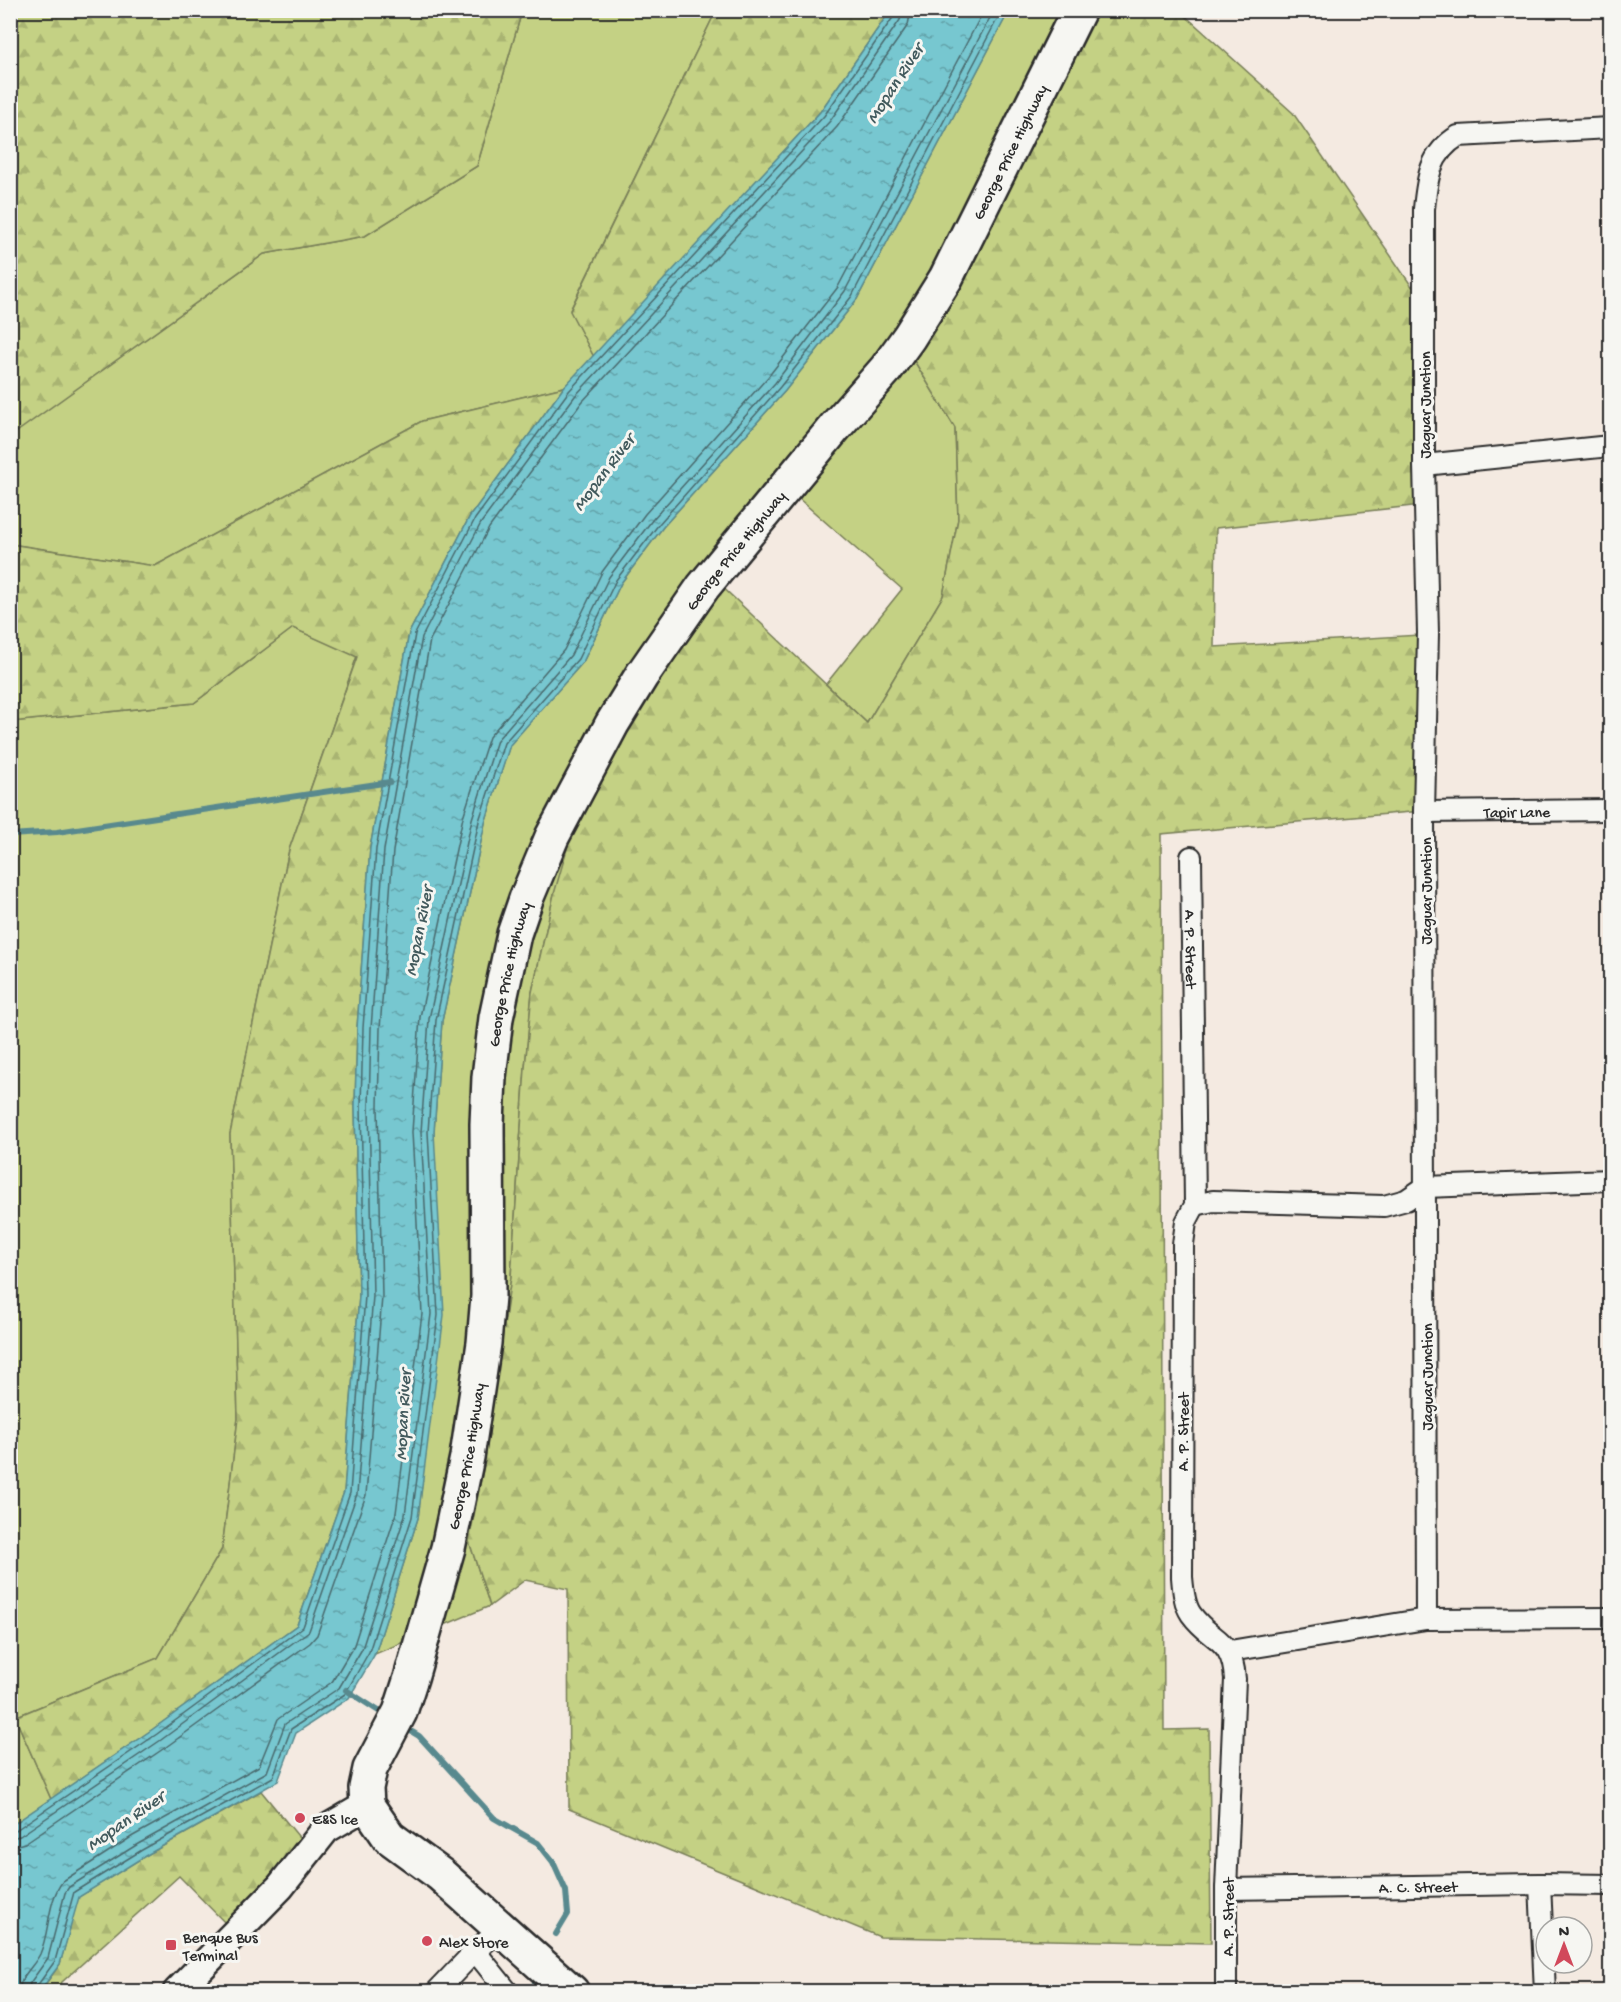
<svg xmlns="http://www.w3.org/2000/svg" width="1621" height="2002" font-family="'Gochi Hand',sans-serif">
	<defs>
		<pattern id="forest-firs" width="22" height="20" patternUnits="userSpaceOnUse" patternTransform="scale(1.5)"><rect width="22" height="20" fill="#c4d184"/><path d="M5 1l3.5 6h-7zM16 11l3.5 6h-7z" fill="#a9b472"/></pattern>
		<pattern id="water-ripples" width="26" height="14" patternUnits="userSpaceOnUse" patternTransform="scale(1.5)"><rect width="26" height="14" fill="#77c7d0"/><path d="M2 4q2-2 4 0t4 0M15 11q2-2 4 0t4 0" fill="none" stroke="#62a2a9"/></pattern>
	</defs>
	<rect width="100%" height="100%" fill="#f4eae1"/>
	<filter id="ink" filterUnits="userSpaceOnUse"><feTurbulence type="fractalNoise" baseFrequency=".0167" numOctaves="2"/><feDisplacementMap in="SourceGraphic" scale="12" xChannelSelector="R" yChannelSelector="G"/><feConvolveMatrix kernelMatrix="1 2 1 2 8 2 1 2 1" color-interpolation-filters="sRGB"/></filter>
	<g filter="url(#ink)">
		<!-- grass -->
		<path fill="#c4d184" stroke="#787e58" stroke-width="1.5" d="M 522,11 L 716,11 L 570,310 L 594,357 L 564,387 L 422,421 L 155,566 L 11,544 L 10,436 L 264,254 L 365,236 L 477,166 Z
			M 1009,11 L 1094,11 L 910,354 L 955,428 L 958,519 L 943,596 L 867,723 L 826,684 L 902,589 L 798,498 L 718,583 L 554,894 L 532,992 L 525,1068 L 511,1277 L 485,1459 L 469,1541 L 490,1606 L 375,1654 L 418,1518 L 429,1424 L 434,1132 L 442,1021 L 485,823 L 510,744 L 583,662 L 621,583 L 663,527 L 785,391 L 857,299 Z
			M 293,628 L 357,656 L 289,850 L 230,1134 L 238,1418 L 222,1549 L 158,1658 L 15,1717 L 51,1799 L 11,1826 L 11,722 L 194,703 Z"/>
		<!-- forest -->
		<path fill="url(#forest-firs)" stroke="#787e58" stroke-width="1.5" d="M 11,10 L 522,10 L 522,11 L 477,166 L 365,236 L 264,254 L 11,436 Z
			M 716,11 L 890,11 L 820,112 L 594,357 L 570,311 Z
			M 1094,11 L 1180,11 L 1293,113 L 1415,291 L 1421,505 L 1216,528 L 1214,647 L 1420,635 L 1422,811 L 1161,834 L 1164,1730 L 1209,1729 L 1211,1943 L 880,1937 L 569,1809 L 568,1589 L 525,1580 L 490,1606 L 469,1541 L 485,1459 L 511,1277 L 525,1068 L 532,992 L 554,894 L 577,814 L 611,739 L 718,583 L 867,723 L 943,596 L 958,519 L 955,428 L 910,354 Z
			M 564,387 L 470,516 L 409,633 L 370,848 L 357,1028 L 355,1106 L 359,1296 L 344,1492 L 297,1625 L 153,1729 L 51,1799 L 15,1717 L 158,1658 L 222,1549 L 238,1418 L 230,1134 L 289,850 L 357,657 L 293,628 L 194,703 L 11,722 L 10,544 L 155,566 L 422,421 Z
			M 261,1791 L 303,1842 L 229,1927 L 179,1876 L 52,1991 L 40,1992 L 60,1964 L 78,1897 L 145,1856 Z"/>
		<!-- water -->
		<path fill="url(#water-ripples)" stroke="#59898e" stroke-width="1.5" d="M 890,11 L 1009,11 L 857,299 L 785,391 L 663,527 L 621,583 L 583,662 L 510,745 L 485,823 L 442,1021 L 434,1132 L 444,1315 L 418,1518 L 375,1654 L 349,1698 L 296,1733 L 278,1781 L 145,1856 L 79,1897 L 60,1964 L 40,1991 L 11,1991 L 11,1826 L 153,1729 L 297,1625 L 344,1492 L 359,1296 L 355,1106 L 357,1028 L 370,848 L 409,633 L 470,516 L 564,387 L 820,112 Z"/>
		<g fill="none" stroke-linecap="round" stroke-linejoin="round">
			<!-- shore -->
			<path stroke="#49696d" stroke-width="1.5" d="M 10,1831 L 16,1830 L 157,1734 L 303,1627 L 350,1493 L 365,1296 L 361,1106 L 363,1028 L 376,849 L 415,634 L 475,519 L 569,391 L 824,116 L 894,16 L 895,10
				M 10,1838 L 20,1836 L 161,1740 L 309,1631 L 357,1494 L 373,1296 L 369,1106 L 371,1029 L 384,850 L 422,637 L 481,523 L 575,396 L 830,121 L 900,20 L 902,10
				M 10,1847 L 25,1843 L 166,1747 L 310,1643 L 317,1635 L 366,1495 L 382,1297 L 378,1106 L 380,1029 L 393,851 L 430,640 L 489,528 L 582,402 L 837,127 L 908,25 L 911,10
				M 19,1992 C 20,1975 33,1968 40,1954 C 50,1932 47,1901 63,1881 L 133,1836 L 259,1766 L 278,1719 L 332,1682 L 354,1645 L 396,1513 L 422,1314 L 412,1132 L 420,1017 L 463,817 L 489,737 L 564,650 L 602,572 L 645,514 L 768,377 L 838,287 L 984,10
				M 28,1992 L 30,1983 L 48,1958 L 65,1893 L 69,1887 L 138,1844 L 267,1772 L 285,1724 L 339,1688 L 362,1649 L 405,1515 L 431,1314 L 421,1132 L 429,1019 L 472,819 L 497,740 L 571,655 L 609,577 L 653,519 L 775,383 L 845,291 L 994,10
				M 36,1992 L 37,1986 L 55,1961 L 74,1892 L 142,1850 L 273,1777 L 291,1729 L 345,1694 L 369,1652 L 412,1517 L 438,1315 L 428,1132 L 436,1020 L 479,821 L 504,743 L 578,659 L 616,580 L 659,524 L 780,387 L 852,296 L 1002,10"/>
			<!-- stream -->
			<path stroke="#59898e" stroke-width="6" d="M 10,835 L 57,832 L 390,782
				M 346,1690 L 388,1717
				M 404,1727 L 419,1736 L 494,1818 L 538,1843 L 553,1862 L 566,1891 L 568,1914 L 556,1934
				M 535,1982 L 541,1992"/>
			<defs>
				<g id="street">
					<path d="M 1424,465 L 1610,446"/>
					<path id="s1" d="M 1424,812 L 1610,810"/>
					<path id="s2" d="M 1191,857 L 1195,1205 L 1186,1222 L 1183,1244 L 1182,1577 C 1183,1589 1184,1604 1191,1614 C 1212,1643 1232,1636 1235,1679 L 1226,1889 L 1226,1992"/>
					<path d="M 1195,1205 L 1213,1201 L 1384,1206 L 1406,1200 L 1425,1187 L 1610,1180"/>
					<path d="M 1426,1619 L 1424,812 L 1428,633 L 1424,465 L 1424,209 C 1427,178 1430,153 1458,136 L 1610,128"/>
					<path d="M 1230,1651 L 1426,1619 L 1610,1618"/>
					<path d="M 1540,1884 L 1545,1992"/>
					<path id="s3" d="M 1226,1889 L 1540,1884 L 1610,1885"/>
					<path d="M 475,1951 L 508,1992"/>
					<path d="M 436,1992 L 475,1951 L 502,1928"/>
				</g>
				<path id="secondary" d="M 177,1992 L 280,1887 L 326,1829 L 367,1805"/>
				<g id="highway">
					<path id="s4" d="M 572,1992 L 441,1875 L 389,1837 L 367,1805 L 366,1788 L 370,1769 L 400,1712 L 411,1678 L 448,1548 L 467,1457 L 484,1343 L 488,1296 L 487,1124 L 489,1077 L 496,1018 L 514,934 L 526,899 L 552,837 L 612,724 L 642,675 L 703,587 L 835,427 L 886,369 L 909,337 L 946,278 L 1079,10"/>
				</g>
			</defs>
			<!-- street casing -->
			<use href="#street" stroke="#2b2b2b" stroke-width="24"/>
			<!-- secondary casing -->
			<use href="#secondary" stroke="#2b2b2b" stroke-width="32"/>
			<!-- highway casing -->
			<use href="#highway" stroke="#2b2b2b" stroke-width="38"/>
			<!-- street -->
			<use href="#street" stroke="#f6f6f2" stroke-width="20"/>
			<!-- secondary -->
			<use href="#secondary" stroke="#f6f6f2" stroke-width="27"/>
			<!-- highway -->
			<use href="#highway" stroke="#f6f6f2" stroke-width="33"/>
		</g>
	</g>
	<!-- markers -->
	<g fill="#d1495b" stroke="#f6f6f2" stroke-width="2">
		<circle cx="300" cy="1818" r="6"/>
		<circle cx="427" cy="1941" r="6"/>
		<rect x="165" y="1939" width="12" height="12" rx="3"/>
	</g>
	<g text-anchor="middle" stroke-width="6" stroke-linejoin="round" paint-order="stroke">
		<!-- street labels -->
		<g font-size="16" fill="#2b2b2b" stroke="#f6f6f2">
			<text dy="6" stroke="none"><textPath href="#s4" startOffset="2102">George Price Highway</textPath></text>
			<text transform="translate(1424 405) rotate(-90)" y="6">Jaguar Junction</text>
			<text dy="6" stroke="none"><textPath href="#s4" startOffset="1616">George Price Highway</textPath></text>
			<text dy="6" stroke="none"><textPath href="#s1" startOffset="93">Tapir Lane</textPath></text>
			<text transform="translate(1425 891) rotate(-90)" y="6">Jaguar Junction</text>
			<text dy="6" stroke="none"><textPath href="#s2" startOffset="92">A. P. Street</textPath></text>
			<text dy="6" stroke="none"><textPath href="#s4" startOffset="1130">George Price Highway</textPath></text>
			<text transform="translate(1426 1377) rotate(-90)" y="6">Jaguar Junction</text>
			<text transform="translate(1182 1432) rotate(-90)" y="6">A. P. Street</text>
			<text dy="6" stroke="none"><textPath href="#s4" startOffset="644">George Price Highway</textPath></text>
			<text dy="6" stroke="none"><textPath href="#s3" startOffset="192">A. C. Street</textPath></text>
			<text transform="translate(1227 1917) rotate(-90)" y="6">A. P. Street</text>
		</g>
		<!-- poi labels -->
		<g font-size="16" fill="#2b2b2b" stroke="#f6f6f2" text-anchor="start">
			<text x="312" y="1824">E&amp;S Ice</text>
			<text x="183" y="1942">Benque Bus<tspan x="183" dy="18">Terminal</tspan></text>
			<text x="439" y="1947">Alex Store</text>
		</g>
		<!-- water labels -->
		<g font-size="18" font-style="italic" fill="#425a5d" stroke="#f6f6f2">
			<text transform="translate(894 83) rotate(-57)" y="6">Mopan River</text>
			<text transform="translate(603 472) rotate(-53)" y="6">Mopan River</text>
			<text transform="translate(418 931) rotate(-79)" y="6">Mopan River</text>
			<text transform="translate(402 1415) rotate(-87)" y="6">Mopan River</text>
			<text transform="translate(125 1820) rotate(-35)" y="6">Mopan River</text>
		</g>
	</g>
	<!-- margin -->
	<rect width="1621" height="2002" fill="none" stroke="#f6f6f2" stroke-width="36"/>
	<rect x="18" y="18" width="1585" height="1966" fill="none" stroke="#2b2b2b" stroke-width="2" filter="url(#ink)"/>
	<!-- north arrow -->
	<g transform="translate(1564 1945)"><circle r="28" fill="#f6f6f2" stroke="#a5a5a2" stroke-width="1.5"/>
	<path d="M0-4.5L10 22L0 15L-10 22Z" fill="#d1495b"/>
	<text y="-9" font-size="16" font-weight="bold" text-anchor="middle" fill="#2b2b2b">N</text>
	</g>
</svg>
